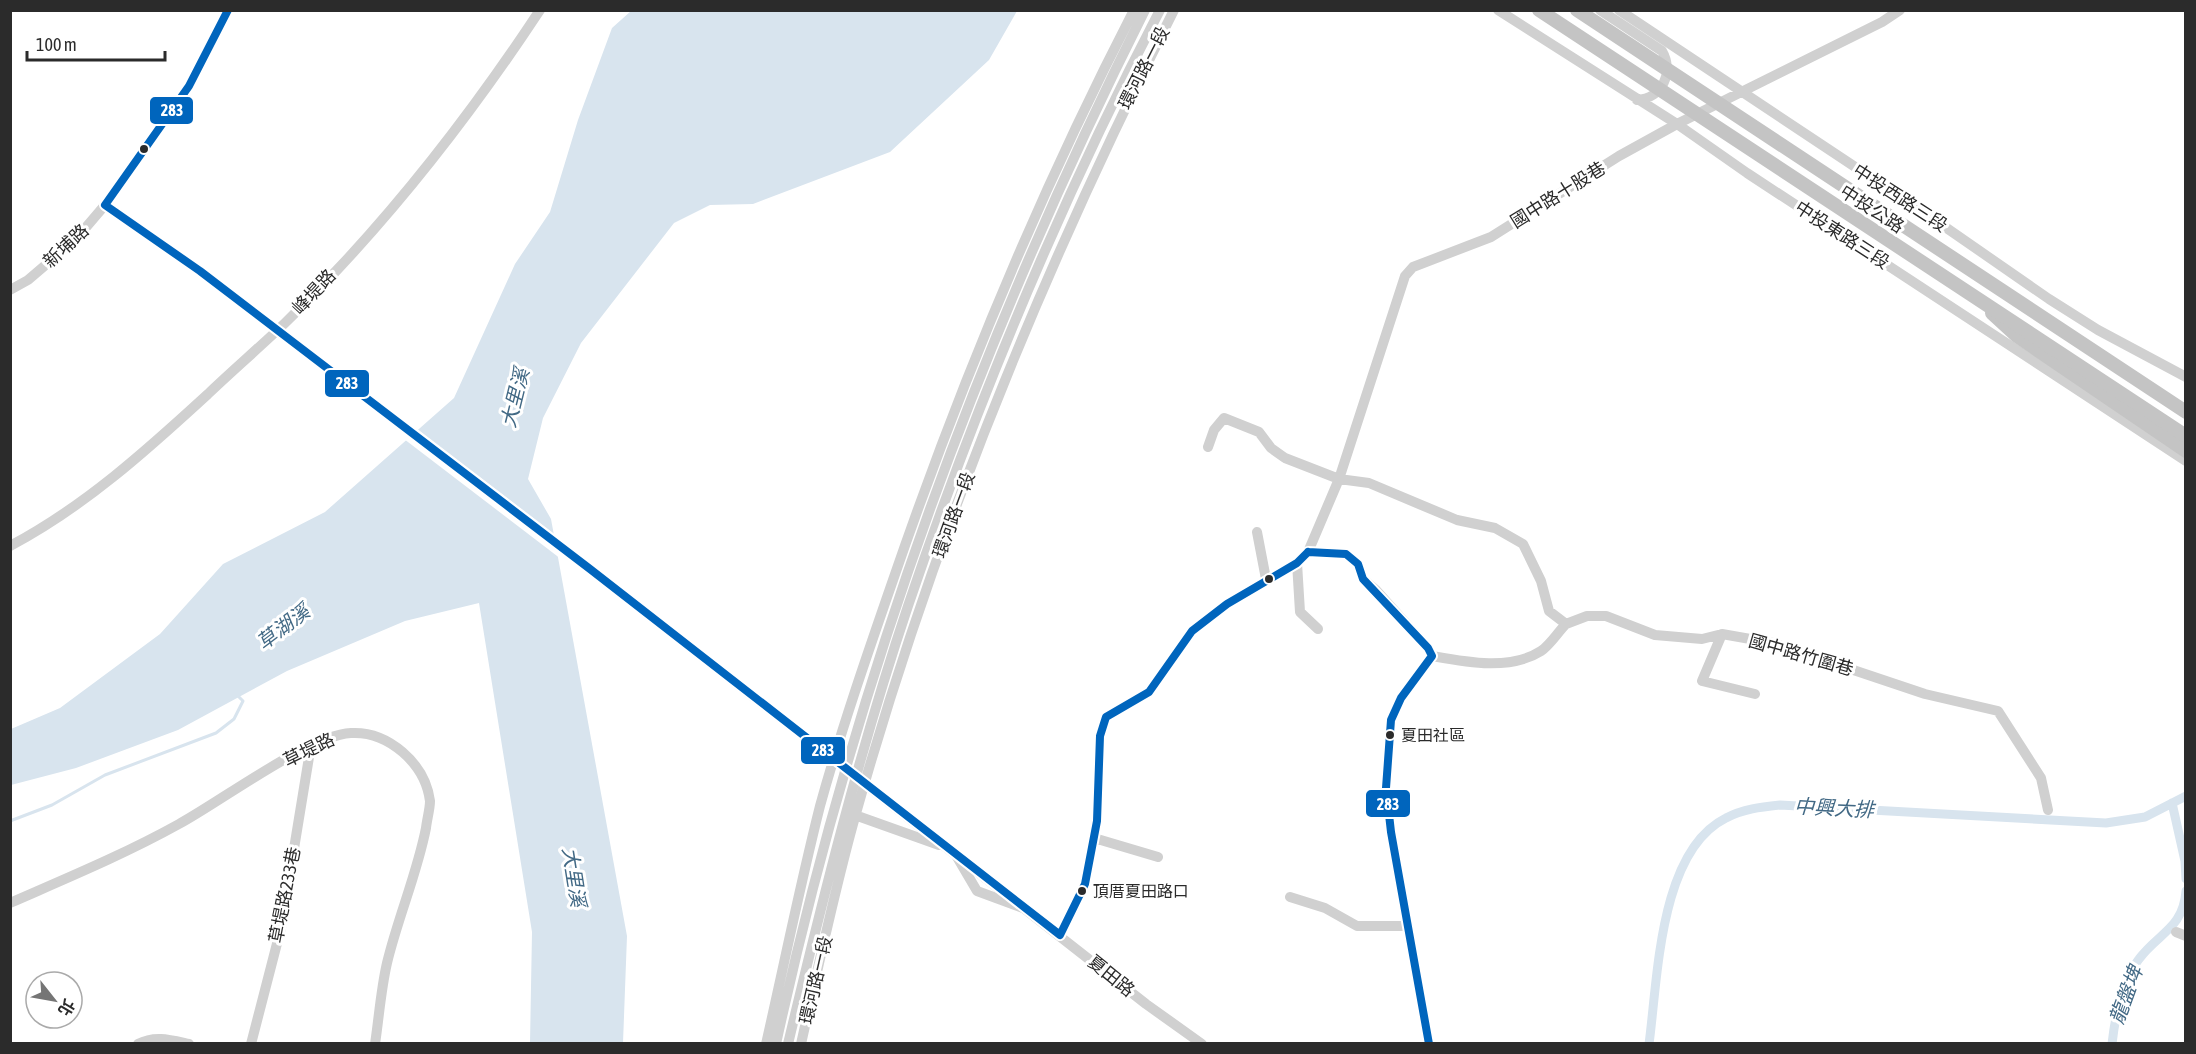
<svg xmlns="http://www.w3.org/2000/svg" width="2196" height="1054" font-family="'Asap Condensed','Noto Sans TC',sans-serif">
	<rect width="100%" height="100%" fill="#fff"/>
	<!-- water -->
	<path fill="#d8e4ee" d="M 631,11 L 1017,11 L 989,60 L 890,152 L 753,204 L 710,205 L 674,223 L 581,343 L 543,418 L 528,479 L 551,519 L 627,936 L 623,1043 L 530,1043 L 532,932 L 479,603 L 405,621 L 287,671 L 178,730 L 76,768 L 11,785 L 11,729 L 60,708 L 160,634 L 223,564 L 325,512 L 454,398 L 515,264 L 550,212 L 578,120 L 612,28 Z"/>
	<!-- pier -->
	<path fill="#fff" d="M 416,428 L 557,536 L 561,559 L 404,439 Z"/>
	<g fill="none" stroke-linecap="round" stroke-linejoin="round">
		<!-- stream -->
		<path stroke="#d8e4ee" stroke-width="3" d="M 10,821 L 52,805 L 105,775 L 216,733 L 234,719 L 243,701 L 238,696"/>
		<!-- canal -->
		<path stroke="#d8e4ee" stroke-width="9" d="M 2172,803 L 2185,861 L 2186,879
			M 1649,1044 C 1658,978 1659,851 1726,818 C 1743,809 1761,807 1780,805 L 2106,823 L 2145,817 L 2186,796
			M 2112,1044 C 2115,1017 2122,981 2139,959 C 2158,933 2183,929 2186,891"/>
		<!-- minor -->
		<path stroke="#d0d0d0" stroke-width="10" d="M 1498,10 L 1677,124 L 1747,173 L 2186,461
			M 1600,10 L 1662,51 C 1674,72 1663,98 1637,100
			M 1619,10 L 1935,220 L 2049,299 L 2098,330 L 2186,377
			M 10,290 L 28,280 L 76,239 L 105,205 L 189,86 L 228,10
			M 1208,447 L 1214,430 L 1224,418 L 1259,432 L 1271,448 L 1285,458 L 1339,479 L 1369,483 L 1457,520 L 1495,528 L 1523,544 L 1541,581 L 1549,611 L 1566,624 L 1587,616 L 1606,616 L 1655,635 L 1702,639 L 1722,634 L 1773,643 L 1925,694 L 1998,711 L 2041,778 L 2048,810
			M 1257,532 L 1266,579
			M 10,546 C 84,507 147,450 208,394 C 233,370 260,347 285,323 C 381,230 466,122 540,10
			M 1308,552 L 1346,554 L 1358,564 L 1363,579 L 1376,590 L 1428,648 L 1432,656 L 1401,698 L 1391,720 L 1386,788 L 1391,832 L 1429,1044
			M 1297,563 L 1300,612 L 1318,629
			M 1722,634 L 1702,681 L 1755,694
			M 1432,656 C 1465,662 1510,671 1541,651 C 1550,645 1558,632 1566,624
			M 852,814 L 939,845
			M 1094,838 L 1158,857
			M 957,857 L 977,891 L 1023,908
			M 1290,897 L 1325,908 L 1357,926 L 1407,926
			M 10,903 C 67,878 125,854 179,824 C 220,802 309,735 351,733 C 388,731 425,763 430,801 C 430,809 427,819 426,828 C 417,874 398,917 387,963 C 381,989 379,1017 375,1044
			M 1021,906 L 1146,1004 L 1202,1044
			M 2176,932 L 2186,936
			M 1060,935 L 1085,884 L 1097,821 L 1100,736 L 1106,717 L 1149,692 L 1192,631 L 1227,604 L 1297,563 L 1308,552 L 1339,479 L 1405,276 L 1413,267 L 1491,237 L 1619,156 L 1677,124 L 1882,22 L 1900,10
			M 138,1044 C 155,1035 171,1040 189,1044
			M 251,1044 L 281,928 L 311,745
			M 766,1044 C 784,965 800,885 820,806 C 841,730 867,655 893,580 C 960,385 1039,194 1134,10
			M 776,1044 C 854,685 980,338 1145,10
			M 788,1044 C 823,897 860,749 908,606 C 977,402 1060,202 1160,10
			M 801,1044 C 818,968 834,892 855,817 C 933,538 1043,269 1174,10"/>
		<!-- major -->
		<path stroke="#c4c4c4" stroke-width="14" d="M 1992,313 L 2017,336 L 2186,451"/>
		<!-- minor-bridge -->
		<path stroke="#d0d0d0" stroke-width="10" d="M 116,212 L 200,271 L 590,569 L 1021,906"/>
		<!-- major-bridge -->
		<path stroke="#c4c4c4" stroke-width="14" d="M 1539,10 L 2186,436
			M 1577,10 L 2186,412"/>
		<defs>
			<path id="bus-1" d="M 105,205 L 200,271 L 590,569 L 1060,935
				M 105,205 L 189,86 L 228,10
				M 1308,552 L 1346,554 L 1358,564 L 1363,579 L 1428,648 L 1432,656 L 1401,698 L 1391,720 L 1386,788 L 1391,832 L 1429,1044
				M 1060,935 L 1085,884 L 1097,821 L 1100,736 L 1106,717 L 1149,692 L 1192,631 L 1227,604 L 1297,563 L 1308,552"/>
		</defs>
		<!-- bus-1 casing -->
		<use href="#bus-1" stroke="#fff" stroke-width="12"/>
		<!-- bus-1 -->
		<use href="#bus-1" stroke="#0065bd" stroke-width="8"/>
	</g>
	<!-- markers -->
	<g fill="#2b2b2b" stroke="#fff" stroke-width="2">
		<circle cx="144" cy="149" r="5"/>
		<circle cx="1269" cy="579" r="5"/>
		<circle cx="1390" cy="735" r="5"/>
		<circle cx="1082" cy="891" r="5"/>
	</g>
	<g text-anchor="middle" stroke-width="6" stroke-linejoin="round" paint-order="stroke">
		<!-- bus labels -->
		<g font-size="16" fill="#2b2b2b" stroke="#fff" text-anchor="start">
			<text x="1401" y="741">夏田社區</text>
			<text x="1093" y="897">頂厝夏田路口</text>
		</g>
		<!-- street labels -->
		<g font-size="18" fill="#2b2b2b" stroke="#fff">
			<text transform="translate(1144 68) rotate(-63)" y="6">環河路一段</text>
			<text transform="translate(1558 195) rotate(-32)" y="6">國中路十股巷</text>
			<text transform="translate(1900 198) rotate(33)" y="6">中投西路三段</text>
			<text transform="translate(1872 209) rotate(33)" y="6">中投公路</text>
			<text transform="translate(1842 235) rotate(33)" y="6">中投東路三段</text>
			<text transform="translate(66 246) rotate(-43)" y="6">新埔路</text>
			<text transform="translate(314 292) rotate(-47)" y="6">峰堤路</text>
			<text transform="translate(954 515) rotate(-70)" y="6">環河路一段</text>
			<text transform="translate(1801 655) rotate(16)" y="6">國中路竹圍巷</text>
			<text transform="translate(309 750) rotate(-26)" y="6">草堤路</text>
			<text transform="translate(285 895) rotate(-79)" y="6">草堤路233巷</text>
			<text transform="translate(1111 976) rotate(39)" y="6">夏田路</text>
			<text transform="translate(816 980) rotate(-77)" y="6">環河路一段</text>
		</g>
		<!-- water labels -->
		<g font-size="20" font-style="italic" fill="#426985" stroke="#fff">
			<text transform="translate(515 398) rotate(-76)" y="7">大里溪</text>
			<text transform="translate(283 627) rotate(-37)" y="7">草湖溪</text>
			<text transform="translate(1834 808) rotate(3)" y="7">中興大排</text>
			<text transform="translate(574 877) rotate(81)" y="7">大里溪</text>
			<text transform="translate(2126 995) rotate(-70)" y="7">龍盤埤</text>
		</g>
	</g>
	<g stroke="#fff" stroke-width="2">
		<rect x="149" y="96" width="45" height="29" rx="6" fill="#0065bd"/>
		<rect x="324" y="369" width="46" height="29" rx="6" fill="#0065bd"/>
		<rect x="800" y="736" width="46" height="29" rx="6" fill="#0065bd"/>
		<rect x="1365" y="789" width="46" height="29" rx="6" fill="#0065bd"/>
	</g>
	<g font-size="16" text-anchor="middle" font-weight="bold" fill="#fff">
		<text x="172" y="116">283</text>
		<text x="347" y="389">283</text>
		<text x="823" y="756">283</text>
		<text x="1388" y="810">283</text>
	</g>
	<!-- border -->
	<rect width="2196" height="1054" fill="none" stroke="#2b2b2b" stroke-width="24"/>
	<!-- north arrow -->
	<g transform="translate(54 1000) rotate(121)"><circle r="28" fill="#ffffff" stroke="#aaaaaa" stroke-width="1.5"/>
	<path d="M0-4.5L10 22L0 15L-10 22Z" fill="#757575"/>
	<text y="-9" font-size="16" font-weight="bold" text-anchor="middle" fill="#2b2b2b">北</text>
	</g>
	<!-- scale -->
	<path d="M27 51v9h138v-9" fill="none" stroke="#2b2b2b" stroke-width="3"/>
	<text x="36" y="51" font-size="18" fill="#2b2b2b" stroke="#ffffff" stroke-width="4.5" paint-order="stroke">100 m</text>
</svg>
